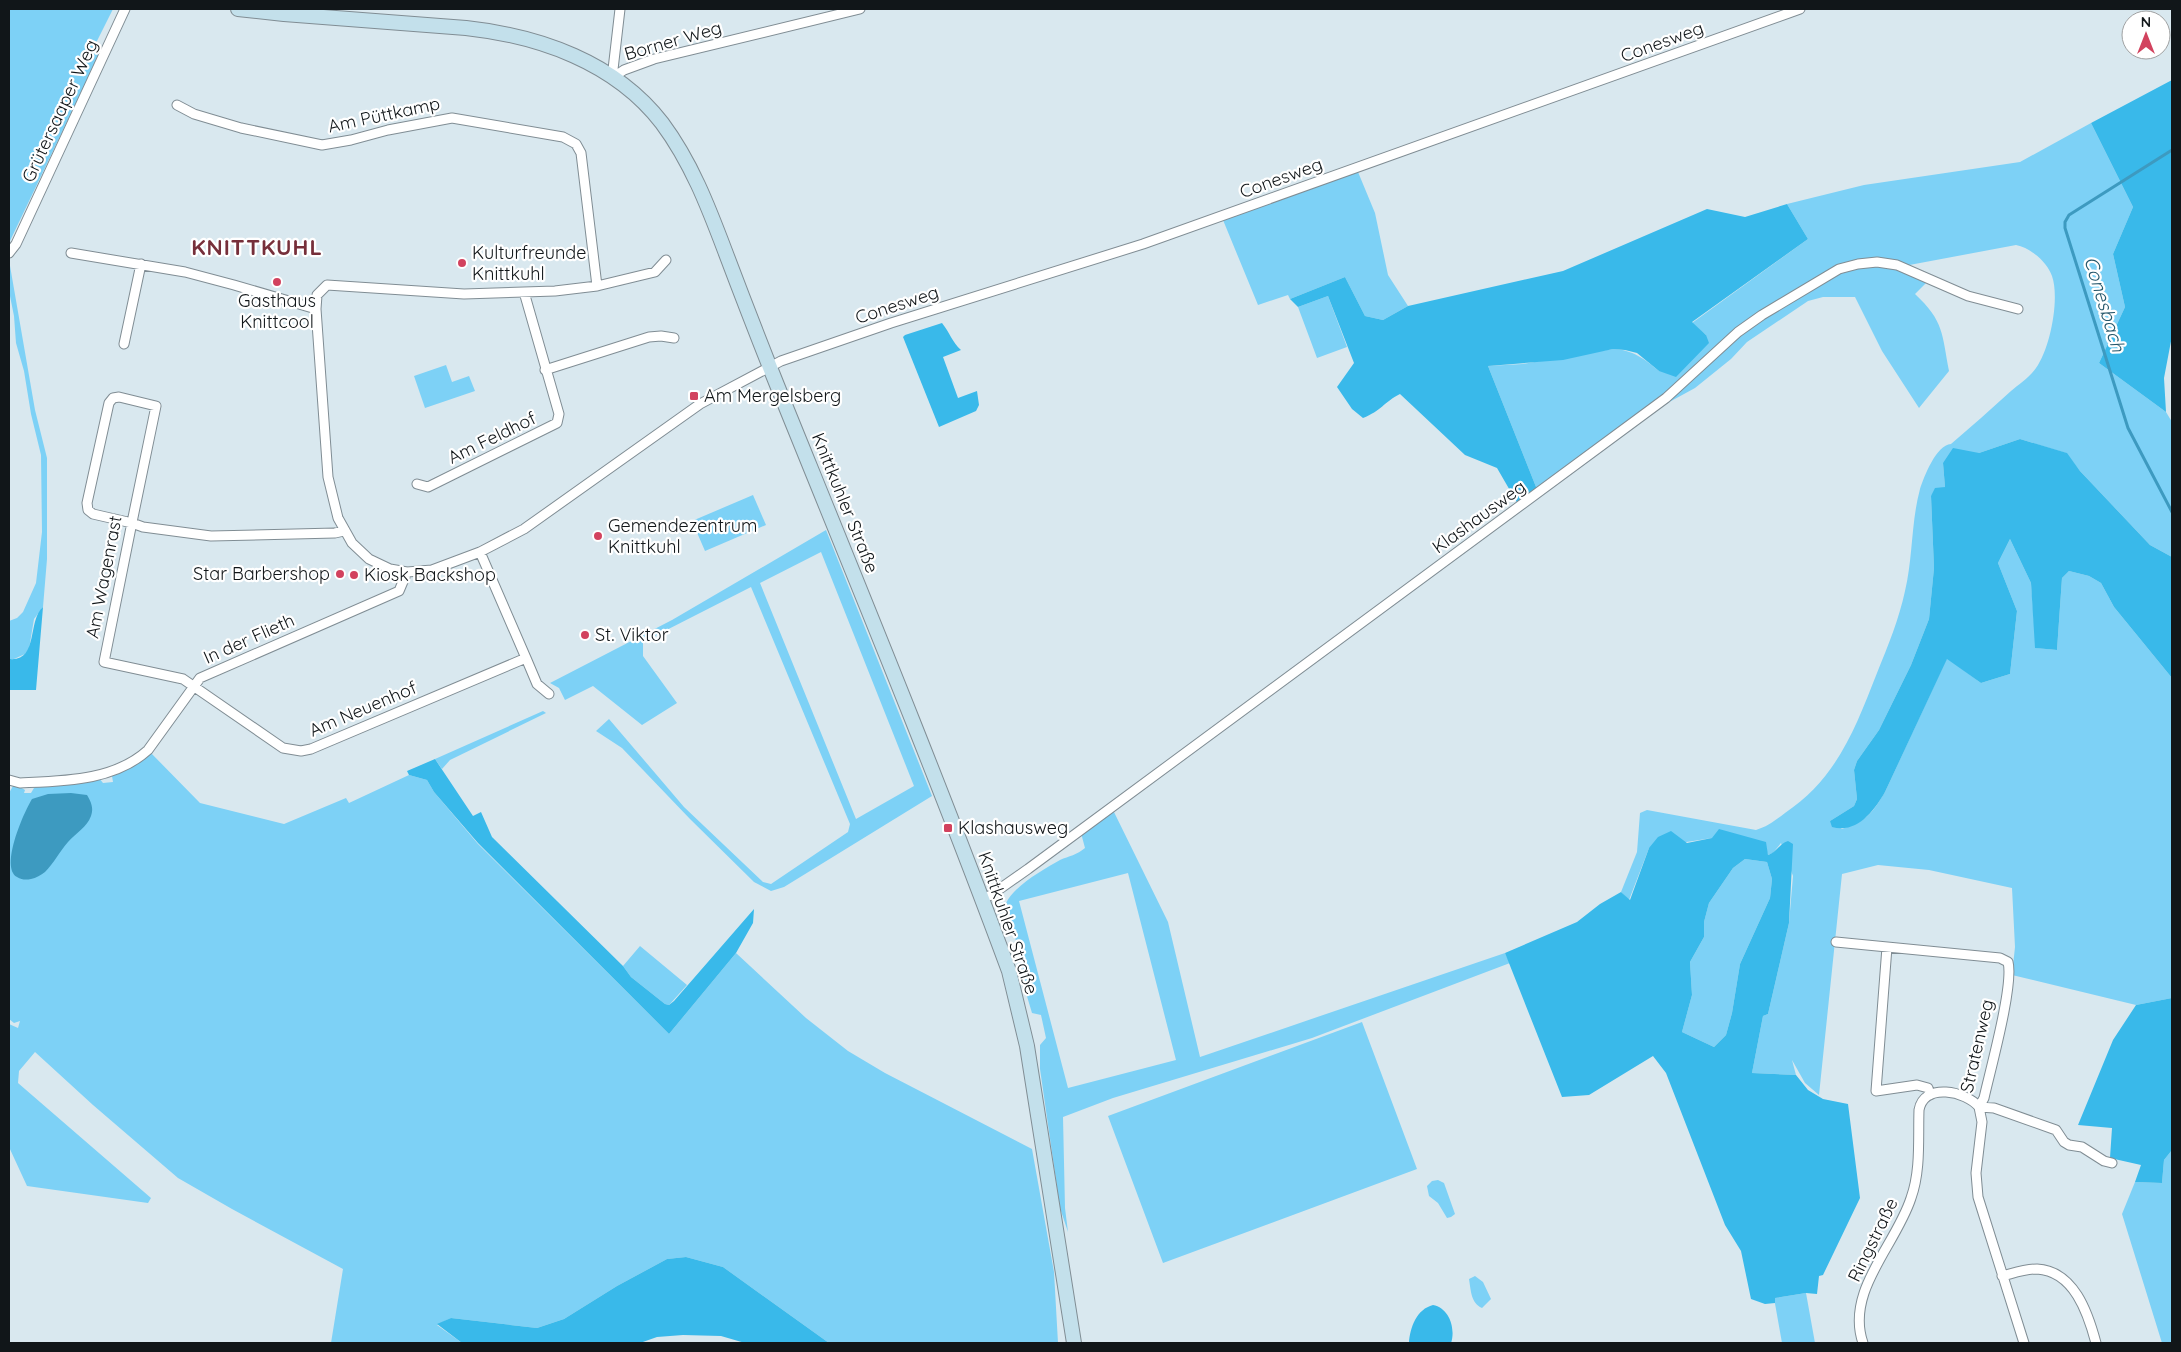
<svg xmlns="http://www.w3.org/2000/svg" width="2181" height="1352" font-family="Quicksand,sans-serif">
	<rect width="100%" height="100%" fill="#d9e8ef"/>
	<!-- green -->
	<path fill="#7dd1f6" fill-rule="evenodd" d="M 9,9 L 113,9 L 95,45 L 102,48 L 96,61 L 9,243 Z
		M 2091,123 L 2133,207 L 2113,254 L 2125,307 L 2099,363 L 2166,412 L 2172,422 L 2172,557 L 2150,545 L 2080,471 L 2066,453 L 2020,439 L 1979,453 L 1943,463 L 1945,487 L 1931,496 L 1934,568 L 1929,619 L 1911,665 L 1879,730 L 1857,761 L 1854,770 L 1857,799 L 1854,806 L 1830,821 L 1842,829 C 1867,820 1871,815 1885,792 L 1947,658 L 1981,683 L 2010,674 L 2017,611 L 1998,563 L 2010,539 L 2031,583 L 2036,648 L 2057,650 L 2062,578 L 2069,571 L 2089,576 L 2101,583 L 2114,607 L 2172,678 L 2172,998 L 2136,1005 L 2012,975 L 2015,947 L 2012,888 L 1929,870 L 1878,865 L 1842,874 L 1819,1095 L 1805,1083 L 1792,1060 L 1796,1075 L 1752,1073 L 1763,1016 L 1768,1014 L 1789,923 L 1793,876 L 1781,843 L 1773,853 L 1768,855 L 1766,849 L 1712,838 L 1649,848 L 1629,900 L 1621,892 L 1637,852 L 1640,813 L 1647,810 L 1756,830 C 1767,827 1776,820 1785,813 C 1837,778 1855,729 1877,673 C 1888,646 1899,619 1905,591 C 1913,558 1911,522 1920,489 C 1924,477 1936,445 1951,444 C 1971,427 1991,409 2011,391 C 2019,384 2030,377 2036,368 C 2050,349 2060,299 2052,276 C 2047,262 2031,248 2016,245 L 1904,266 L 1858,263 L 1761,314 L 1665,398 L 1538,492 L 1488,366 L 1523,364 L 1613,349 C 1634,350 1644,359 1659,371 L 1706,335 L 1692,323 L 1808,239 L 1787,204 L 1864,185 L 2020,162 Z
		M 1358,172 L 1375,213 L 1388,275 L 1408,306 L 1383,320 L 1365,316 L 1345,277 L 1290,299 L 1288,295 L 1258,305 L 1223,220 Z
		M 9,260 L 35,410 L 47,458 L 47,559 L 43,607 L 34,619 L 29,649 L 25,654 L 14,659 L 9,659 L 9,621 L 17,618 L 23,612 L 36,583 L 42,532 L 41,455 L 31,414 L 24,371 L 16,343 L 14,316 L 9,291 Z
		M 1877,264 L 1907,272 L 1926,283 L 1915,294 C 1944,321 1942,334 1949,371 L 1919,408 L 1882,351 L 1855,297 L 1823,297 L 1808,301 L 1747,342 L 1731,359 L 1695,388 L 1662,406 L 1739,333 L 1840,271 Z
		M 1328,296 L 1347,347 L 1317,358 L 1298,307 Z
		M 446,365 L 452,382 L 469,376 L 475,391 L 425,408 L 414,376 Z
		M 753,495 L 766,525 L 705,551 L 692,521 Z
		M 826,530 L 932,796 L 784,887 L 771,891 L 754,882 L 690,819 L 622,748 L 596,731 L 609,719 L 684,807 L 763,882 L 771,884 L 848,832 L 850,824 L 751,587 L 643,642 L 643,656 L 677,703 L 642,725 L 593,686 L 565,700 L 559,688 L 550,683 L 672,620 ZM 821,552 L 914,786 L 856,819 L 760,583 Z
		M 543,711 L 546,713 L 450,760 L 442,769 L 435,759 Z
		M 150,752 L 200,803 L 284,824 L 346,798 L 349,803 L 409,775 L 427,780 L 434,792 L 478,844 L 669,1034 L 736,953 L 806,1018 L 848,1051 L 885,1073 L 1032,1149 L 1054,1272 L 1058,1343 L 829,1343 L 723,1267 L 686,1257 L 667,1259 L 617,1286 L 564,1319 L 537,1328 L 451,1318 L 437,1325 L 462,1343 L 331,1343 L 343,1269 L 232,1209 L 178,1178 L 93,1105 L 35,1052 L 19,1071 L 18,1083 L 151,1198 L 148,1203 L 27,1186 L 9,1147 L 9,1024 L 18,1028 L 20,1021 L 14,1023 L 9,1019 L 9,793 L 13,786 L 20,787 L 25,790 L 24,793 L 31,793 L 34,788 L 39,785 L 99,778 L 103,783 L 113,782 L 112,776 L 128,769 Z
		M 1112,808 L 1168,922 L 1200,1057 L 1505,953 L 1510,963 L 1312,1038 L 1113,1098 L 1063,1117 L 1065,1208 L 1068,1232 L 1060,1208 L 1040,1069 L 1040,1045 L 1046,1038 L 1041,1015 L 1032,1013 L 1026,993 L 1025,976 L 1006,903 C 1014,886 1044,869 1060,860 C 1069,856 1077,855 1085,848 L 1081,833 ZM 1128,873 L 1176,1060 L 1068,1088 L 1019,901 Z
		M 1745,859 L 1767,862 L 1772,879 L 1770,898 L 1740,964 L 1732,1013 L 1726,1035 L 1714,1047 L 1682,1032 L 1692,995 L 1690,962 L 1704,937 L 1704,922 L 1709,903 L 1733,868 Z
		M 640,946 L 687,985 L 669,1005 L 665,1004 L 631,977 L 623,966 Z
		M 1362,1022 L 1417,1169 L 1163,1263 L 1108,1116 Z
		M 2172,1150 L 2172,1343 L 2162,1343 L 2122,1214 L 2135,1182 L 2162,1183 L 2164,1160 Z
		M 1438,1180 L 1444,1183 L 1455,1214 L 1451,1217 L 1447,1218 L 1438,1203 L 1429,1196 L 1427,1186 L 1432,1181 Z
		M 1475,1276 L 1483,1282 L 1491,1299 L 1482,1308 C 1471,1303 1471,1291 1469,1279 Z
		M 1806,1293 L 1815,1343 L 1782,1343 L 1774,1298 Z"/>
	<!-- forest -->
	<path fill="#39b9ea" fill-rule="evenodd" d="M 2172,80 L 2172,336 L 2164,378 L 2166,412 L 2099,363 L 2125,307 L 2113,254 L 2133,207 L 2091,123 Z
		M 1787,204 L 1808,239 L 1692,322 L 1706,335 L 1709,343 L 1676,377 L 1659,371 L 1637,353 L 1625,350 L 1613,349 L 1563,360 L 1488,366 L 1538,492 L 1519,506 L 1497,468 L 1465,455 L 1400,394 C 1384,402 1381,411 1363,418 L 1352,409 L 1337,387 L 1354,363 L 1328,296 L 1298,307 L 1290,299 L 1345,277 L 1365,316 L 1383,320 L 1408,306 L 1563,271 L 1707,209 L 1745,217 Z
		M 942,323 C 950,333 952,342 961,350 L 943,357 L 958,398 L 977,391 L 979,405 L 976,411 L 939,427 L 903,337 L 905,335 Z
		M 2020,439 L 2067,453 L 2080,471 L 2150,545 L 2172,557 L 2172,678 L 2114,607 L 2101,583 L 2089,576 L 2069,571 L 2062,578 L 2057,650 L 2035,648 L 2031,583 L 2010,539 L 1998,563 L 2017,611 L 2010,674 L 1981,683 L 1947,659 L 1885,792 C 1874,811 1857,834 1832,827 L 1830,821 L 1854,806 L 1857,799 L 1854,770 L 1857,761 L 1879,730 L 1911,665 L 1929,619 L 1934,568 L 1931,496 L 1935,488 L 1945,487 L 1943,463 L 1953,448 L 1979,453 Z
		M 43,607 L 36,690 L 9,690 L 9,659 C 39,662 27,621 43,607 Z
		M 435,759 L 473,816 L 481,812 L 492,837 L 623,966 L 631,977 L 665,1004 L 669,1005 L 674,1001 L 754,909 L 753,923 L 736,953 L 669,1034 L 478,843 L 434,792 L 427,780 L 409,775 L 407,771 Z
		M 1719,829 L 1766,842 L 1768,855 C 1777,852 1779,844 1788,841 L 1793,844 L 1789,923 L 1768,1014 L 1763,1016 L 1752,1073 L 1796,1075 L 1808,1090 L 1823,1099 L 1848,1104 L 1860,1198 L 1823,1275 L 1819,1276 L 1817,1294 L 1806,1293 L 1775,1298 L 1775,1303 L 1765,1304 L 1751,1299 L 1741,1251 L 1725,1225 L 1666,1073 L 1653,1056 L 1589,1095 L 1562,1097 L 1505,953 L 1577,922 L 1600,904 L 1621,892 L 1630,900 L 1649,848 L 1658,837 L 1671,831 L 1687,843 L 1712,838 ZM 1745,859 L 1767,862 L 1772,879 L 1770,898 L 1740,964 L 1732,1013 L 1726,1035 L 1714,1047 L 1682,1032 L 1692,995 L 1690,962 L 1704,937 L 1704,922 L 1709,903 L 1733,868 Z
		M 2172,998 L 2172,1150 L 2164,1160 L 2162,1183 L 2135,1182 L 2141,1165 L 2110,1158 L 2112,1128 L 2078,1125 L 2113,1040 L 2136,1005 Z
		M 686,1257 L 723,1267 L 829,1343 L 745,1343 L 721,1336 L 683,1335 L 657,1337 L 640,1343 L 462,1343 L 437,1324 L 451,1318 L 537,1328 L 564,1319 L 617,1286 L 667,1259 Z
		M 1433,1305 C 1449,1308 1456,1328 1451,1343 L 1409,1343 C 1410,1327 1417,1309 1433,1305 Z"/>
	<!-- water -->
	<path fill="#3d9ac0" d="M 71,793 L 87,795 C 91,802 94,808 91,816 C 87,827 76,833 68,842 C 60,851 54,863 45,872 C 41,875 36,878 31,879 C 26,880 22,880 17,877 C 0,867 23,814 32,799 L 48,794 Z"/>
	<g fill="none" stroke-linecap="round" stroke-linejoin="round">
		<!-- stream -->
		<path stroke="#3d9ac0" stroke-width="3" d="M 2172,150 L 2069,215 L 2065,222 L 2065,228 L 2128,428 L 2172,512"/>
		<defs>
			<path id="street" d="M 612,78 L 624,70 L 654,59 L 860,9
				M 612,78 L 620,9
				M 177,105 L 194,114 L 241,128 L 322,145 L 351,140 L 388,130 L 452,118 L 563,137 L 576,144 L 581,153 L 597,286 L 655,272 L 666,260
				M 9,253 L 16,244 L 125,9
				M 71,253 L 185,272 L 234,285 L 316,309
				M 597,286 L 555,291 L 464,294 L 327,285 L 317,295 L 316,309 L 328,477 L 338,518 L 352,543 L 369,559 L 390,569 L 407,572 L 432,570 L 480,552 L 524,529 L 700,404 L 781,361 L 891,323 L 1143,244 L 1800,9
				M 124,344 L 141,264
				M 545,370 L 649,337 L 661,336 L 674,338
				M 417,484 L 428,487 L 557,423 L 559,414 L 524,292
				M 344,531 L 335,533 L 211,536 L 143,527 L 132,523 L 93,514 L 88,510 L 87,503 L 109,403 L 113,398 L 119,397 L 156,406 C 138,491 121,577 104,662 L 183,679 L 283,748 L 301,751 L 311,749 L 526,658 L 480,552
				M 526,658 L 537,684 L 549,694
				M 9,780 L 20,783 C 64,781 114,781 148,750 L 200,678 L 399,591 L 407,572
				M 982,899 L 991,895 L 1028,869 L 1666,398 L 1738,332 L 1762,315 L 1839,269 L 1858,264 L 1877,262 L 1897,265 L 1968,296 L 2018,309
				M 1836,942 L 2000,958 L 2008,962 C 2014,985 1990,1071 1984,1098 L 1979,1107 L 1982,1122 L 1976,1173 L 1978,1197 L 2024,1343
				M 1887,947 L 1876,1091 L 1917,1085 L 1928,1088 L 1930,1095
				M 2002,1276 C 2014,1273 2025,1269 2037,1269 C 2074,1271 2088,1313 2096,1343
				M 1863,1343 C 1845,1291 1896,1245 1911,1198 C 1921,1170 1918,1139 1919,1110 C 1924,1082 1966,1091 1979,1107 L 1994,1108 L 2056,1130 L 2064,1142 L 2069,1145 L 2082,1147 L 2104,1161 L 2112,1163"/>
			<path id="secondary" d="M 238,9 L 284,14 L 466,28 C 539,36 615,62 662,123 C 691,162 708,206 725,251 C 742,296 759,340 777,385 C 856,580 936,774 1009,971 L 1027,1046 L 1074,1343"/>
		</defs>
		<!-- street casing -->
		<use href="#street" stroke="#808d94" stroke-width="11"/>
		<!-- secondary casing -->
		<use href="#secondary" stroke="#808d94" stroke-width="16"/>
		<!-- street -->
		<use href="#street" stroke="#fff" stroke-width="9"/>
		<!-- secondary -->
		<use href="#secondary" stroke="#c3e0eb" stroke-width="14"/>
	</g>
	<!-- markers -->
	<g fill="#d2425e" stroke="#fff" stroke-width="2">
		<circle cx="462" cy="263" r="5"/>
		<circle cx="277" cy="282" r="5"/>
		<rect x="689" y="391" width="10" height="10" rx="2.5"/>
		<circle cx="598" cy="536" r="5"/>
		<circle cx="340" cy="574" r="5"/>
		<circle cx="354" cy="575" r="5"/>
		<circle cx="585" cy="635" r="5"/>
		<rect x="943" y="823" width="10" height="10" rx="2.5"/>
	</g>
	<g text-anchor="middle" stroke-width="4.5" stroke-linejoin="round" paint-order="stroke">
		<!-- street labels -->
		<g font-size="18" fill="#111619" stroke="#fff">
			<text transform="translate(673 41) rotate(-16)" y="6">Borner Weg</text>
			<text transform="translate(1662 42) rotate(-20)" y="6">Conesweg</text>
			<text transform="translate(60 111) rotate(-65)" y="6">Grütersaaper Weg</text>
			<text transform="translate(384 115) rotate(-12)" y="6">Am Püttkamp</text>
			<text transform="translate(1281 178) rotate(-20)" y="6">Conesweg</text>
			<text transform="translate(897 305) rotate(-18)" y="6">Conesweg</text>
			<text transform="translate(492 438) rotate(-26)" y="6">Am Feldhof</text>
			<text transform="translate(845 503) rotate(68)" y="6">Knittkuhler Straße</text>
			<text transform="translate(1479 517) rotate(-36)" y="6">Klashausweg</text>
			<text transform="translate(104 577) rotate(-79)" y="6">Am Wagenrast</text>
			<text transform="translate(249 639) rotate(-24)" y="6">In der Flieth</text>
			<text transform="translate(363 709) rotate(-23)" y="6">Am Neuenhof</text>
			<text transform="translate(1008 923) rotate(71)" y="6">Knittkuhler Straße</text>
			<text transform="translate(1977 1046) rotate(-77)" y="6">Stratenweg</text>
			<text transform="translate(1873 1240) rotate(-64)" y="6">Ringstraße</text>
		</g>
		<!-- poi labels -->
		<g font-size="18" fill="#111619" stroke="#fff" text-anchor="start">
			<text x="472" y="259">Kulturfreunde<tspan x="472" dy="21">Knittkuhl</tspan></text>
			<text x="277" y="307" text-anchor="middle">Gasthaus<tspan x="277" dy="21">Knittcool</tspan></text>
			<text x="704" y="402">Am Mergelsberg</text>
			<text x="608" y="532">Gemendezentrum<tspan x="608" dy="21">Knittkuhl</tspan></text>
			<text x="330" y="580" text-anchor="end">Star Barbershop</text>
			<text x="364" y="581">Kiosk Backshop</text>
			<text x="595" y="641">St. Viktor</text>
			<text x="958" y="834">Klashausweg</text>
		</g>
		<!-- water labels -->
		<g font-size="19" font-style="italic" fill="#25576b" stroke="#fff">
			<text transform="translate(2105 304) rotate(73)" y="7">Conesbach</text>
		</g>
		<!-- district labels -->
		<g font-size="22" font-weight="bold" letter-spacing="1" fill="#762f3a" stroke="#fff">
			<text x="257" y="255">KNITTKUHL</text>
		</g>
	</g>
	<!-- border -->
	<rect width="2181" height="1352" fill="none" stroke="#111619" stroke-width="20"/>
	<!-- north arrow -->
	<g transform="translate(2146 35)"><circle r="24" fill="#ffffff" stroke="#a0a2a3"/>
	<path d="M0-4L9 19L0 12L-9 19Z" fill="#d2425e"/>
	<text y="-8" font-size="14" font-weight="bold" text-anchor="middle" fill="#111619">N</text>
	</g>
</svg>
